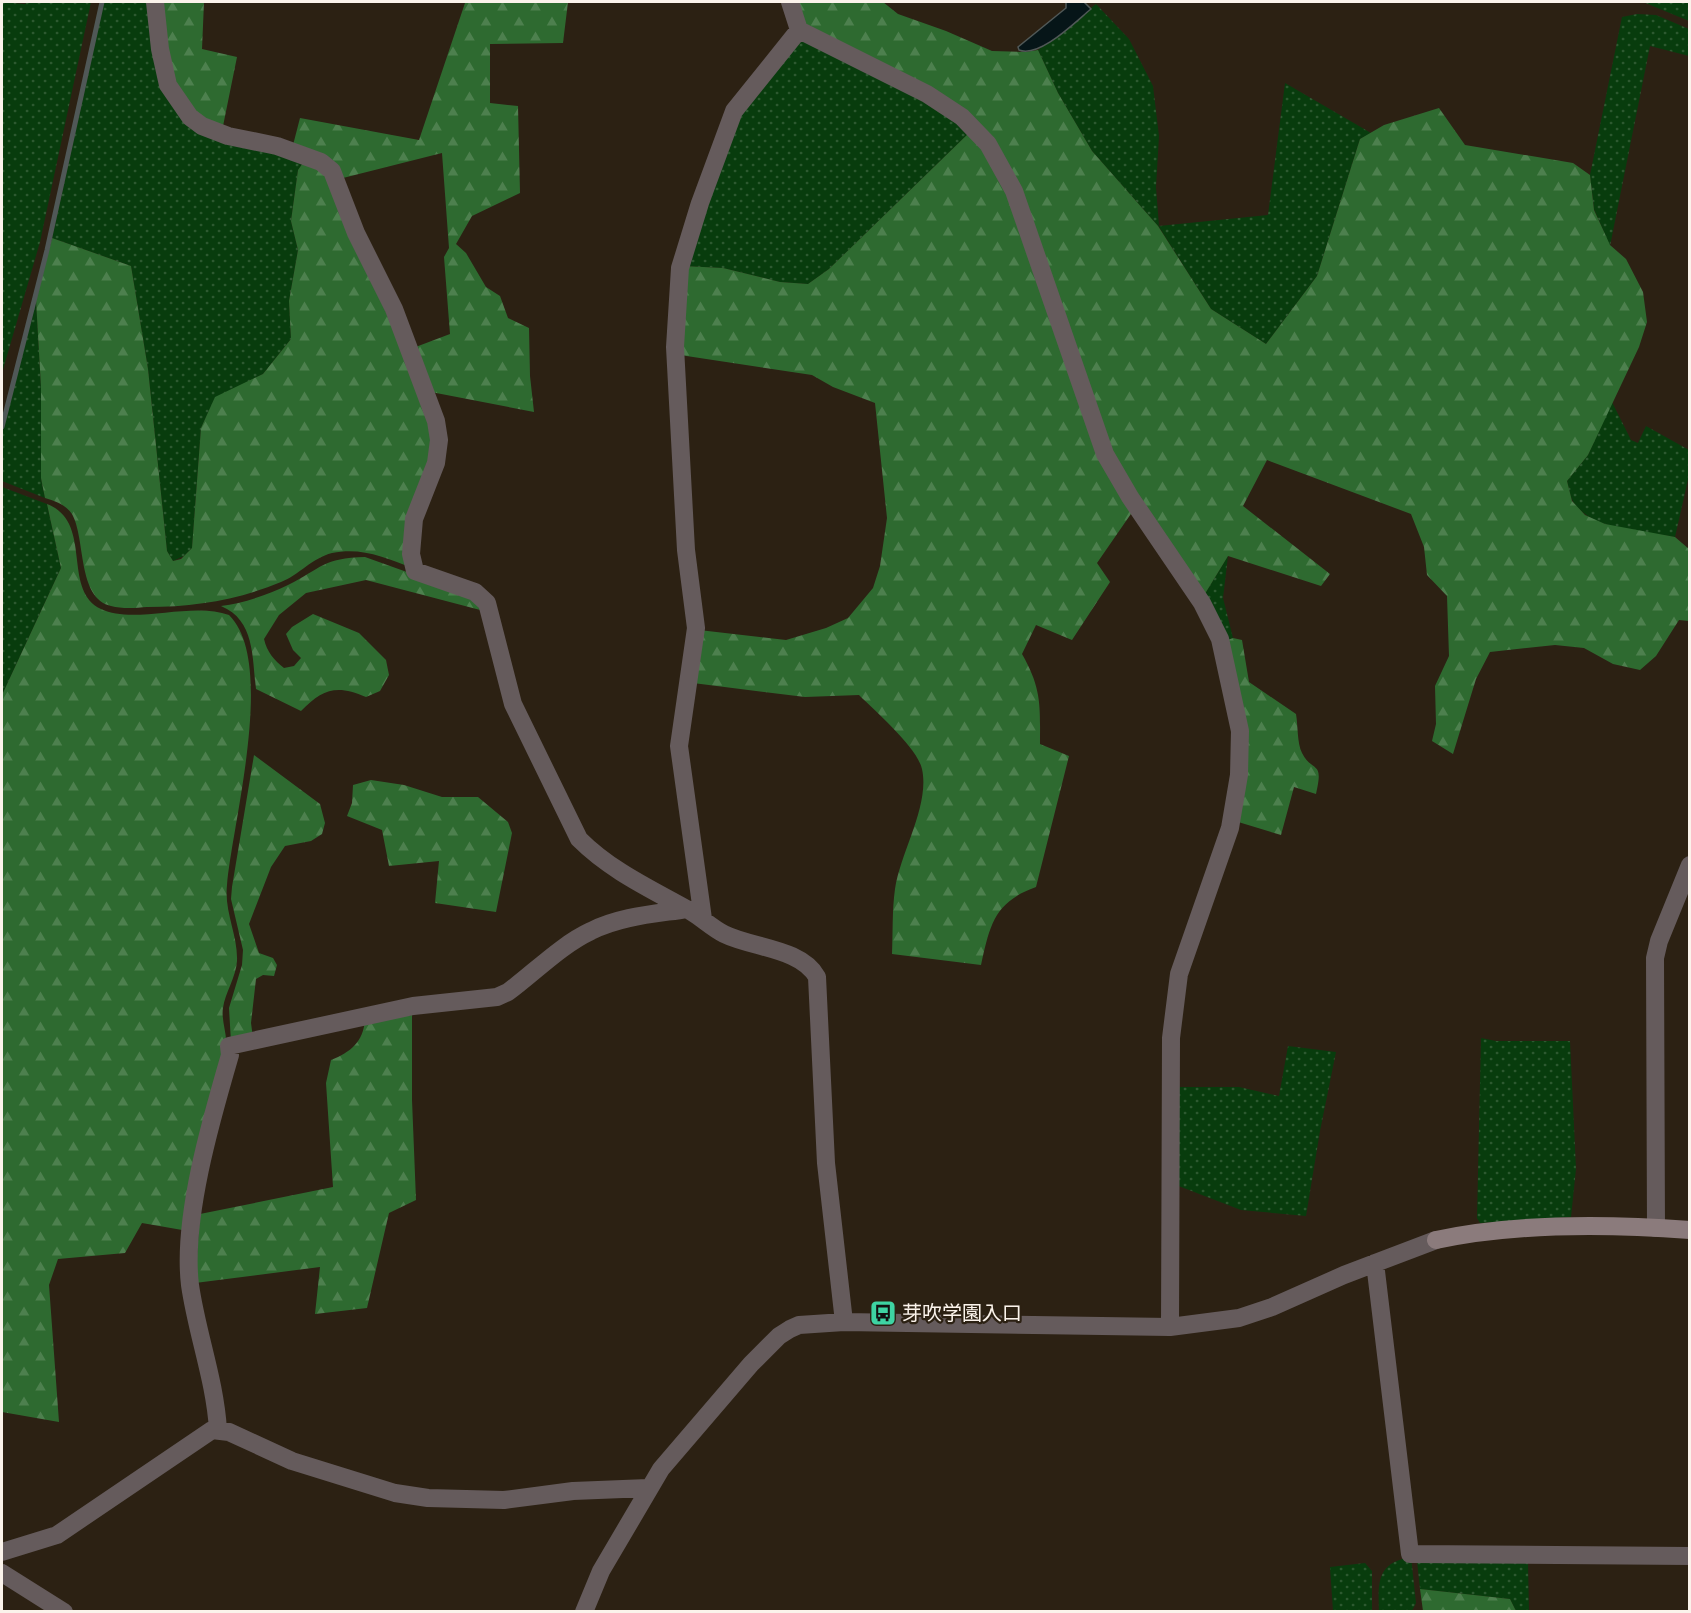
<svg xmlns="http://www.w3.org/2000/svg" width="1691" height="1613" font-family="Overpass,'Noto Sans JP',sans-serif">
	<defs>
		<pattern id="grass-dots" width="8" height="8" patternUnits="userSpaceOnUse" patternTransform="scale(1.5)"><rect width="8" height="8" fill="#083c0d"/><path d="M2 2h.1M6 6h.1" fill="none" stroke="#2d5930" stroke-width="1.8" stroke-linecap="round"/></pattern>
		<pattern id="forest-firs" width="22" height="20" patternUnits="userSpaceOnUse" patternTransform="scale(1.5)"><rect width="22" height="20" fill="#2e6a30"/><path d="M5 1l3.5 6h-7zM16 11l3.5 6h-7z" fill="#4d804e"/></pattern>
	</defs>
	<rect width="100%" height="100%" fill="#2c2113"/>
	<!-- grass -->
	<path fill="url(#grass-dots)" d="M 2,2 L 25,4 L 27,2 L 91,2 L 40,242 L 2,373 Z
		M 104,2 L 151,2 L 175,105 L 305,160 L 298,170 L 291,221 L 298,250 L 289,301 L 291,339 L 263,374 L 215,398 L 201,428 L 192,548 L 184,556 L 173,561 L 167,551 L 148,369 L 131,266 L 52,238 Z
		M 1643,2 L 1689,2 L 1689,21 Z
		M 1096,4 L 1129,39 L 1153,86 L 1159,136 L 1156,187 L 1159,226 L 1268,215 L 1285,83 L 1371,133 L 1360,139 L 1317,276 L 1266,344 L 1211,309 L 1159,227 L 1092,151 L 1058,93 L 1038,50 Z
		M 1637,14 L 1656,15 L 1689,29 L 1689,56 L 1650,46 L 1610,246 L 1594,209 L 1590,175 L 1622,17 Z
		M 801,34 L 919,93 L 971,131 L 829,269 L 808,284 L 780,282 L 723,268 L 683,266 L 727,126 Z
		M 36,300 L 41,387 L 41,478 L 45,498 L 2,481 L 2,431 Z
		M 1612,402 L 1631,440 L 1638,443 L 1646,426 L 1689,450 L 1689,475 L 1675,537 C 1643,531 1594,531 1574,503 C 1570,497 1569,488 1567,481 L 1588,455 Z
		M 2,487 L 47,504 L 61,568 L 2,695 Z
		M 1228,556 L 1223,598 L 1233,638 L 1225,641 L 1203,597 Z
		M 1481,1038 L 1496,1041 L 1570,1041 L 1576,1169 L 1571,1217 L 1480,1223 L 1477,1218 Z
		M 1288,1046 L 1336,1052 L 1320,1131 L 1306,1216 L 1241,1210 L 1176,1185 L 1175,1087 L 1239,1087 L 1279,1096 Z
		M 1411,1557 L 1416,1603 L 1412,1611 L 1379,1612 C 1378,1581 1377,1563 1411,1557 Z
		M 1417,1561 L 1528,1563 L 1529,1611 L 1516,1611 L 1510,1599 L 1420,1589 Z
		M 1365,1563 L 1372,1571 L 1372,1611 L 1333,1611 L 1330,1567 Z"/>
	<!-- forest -->
	<path fill="url(#forest-firs)" d="M 159,2 L 204,2 L 202,49 L 237,57 L 222,131 L 205,124 L 173,87 Z
		M 459,2 L 568,2 L 563,43 L 490,44 L 490,103 L 518,106 L 520,193 L 472,216 L 456,244 L 466,253 L 486,287 L 500,296 L 508,318 L 529,328 L 530,376 L 534,412 L 431,392 L 413,348 L 450,334 L 444,257 L 449,248 L 442,153 L 339,179 L 292,149 L 300,118 L 419,140 L 465,3 Z
		M 795,2 L 883,2 L 898,14 L 946,31 L 992,51 L 1025,52 L 1038,50 L 1058,93 L 1092,151 L 1158,226 L 1211,309 L 1266,344 L 1317,276 L 1360,139 L 1384,125 L 1439,108 L 1465,145 L 1573,163 L 1590,175 L 1594,210 L 1610,245 L 1626,259 L 1643,292 L 1647,322 L 1639,347 L 1588,455 L 1567,481 L 1572,501 L 1585,515 L 1605,524 L 1675,537 L 1689,549 L 1689,621 L 1679,620 L 1656,656 L 1640,670 L 1613,664 L 1584,648 L 1555,645 L 1490,652 L 1476,679 L 1453,754 L 1432,741 L 1436,724 L 1435,686 L 1449,656 L 1447,596 L 1427,575 L 1424,547 L 1411,514 L 1267,460 L 1243,506 L 1330,574 L 1321,586 L 1228,556 L 1203,597 L 1108,451 L 1052,283 L 975,127 L 802,29 Z
		M 971,131 L 1000,169 L 1135,508 L 1097,563 L 1110,582 L 1072,640 L 1036,625 L 1022,654 C 1042,689 1040,706 1040,744 L 1069,756 L 1036,887 C 994,902 990,925 981,965 L 892,954 C 893,933 892,910 895,889 C 901,851 930,805 922,769 C 917,747 876,712 859,695 L 805,697 L 693,683 L 699,630 L 786,640 L 826,628 L 848,618 L 873,588 L 880,566 L 887,518 L 875,403 L 833,387 L 812,375 L 680,355 L 683,266 L 723,268 L 780,282 L 808,284 L 829,269 Z
		M 305,160 L 329,174 L 435,431 L 412,568 C 385,557 361,547 332,553 C 312,558 299,575 281,582 C 238,600 194,607 147,607 C 136,608 122,609 111,606 C 77,598 86,539 72,514 C 66,505 55,501 45,498 L 41,478 L 41,387 L 36,300 L 52,238 L 131,266 L 148,369 L 167,551 L 173,561 L 181,559 L 192,548 L 201,428 L 215,397 L 263,374 L 291,339 L 289,301 L 298,250 L 291,221 L 298,170 Z
		M 47,504 C 94,522 61,590 101,609 C 134,625 192,601 229,615 C 277,662 232,824 227,885 C 224,912 238,935 237,961 C 236,977 225,993 223,1008 C 221,1020 227,1033 226,1044 C 216,1107 201,1169 188,1231 L 142,1223 L 125,1253 L 58,1259 L 49,1285 L 59,1422 L 2,1412 L 2,695 L 61,568 Z
		M 365,557 L 471,595 L 484,611 L 366,580 L 306,593 L 279,615 L 264,639 C 267,652 274,660 284,668 L 294,666 L 301,658 L 293,650 L 286,634 L 292,627 L 313,614 L 359,633 L 386,660 L 389,675 L 380,691 L 366,697 C 337,684 322,689 301,711 L 256,689 C 252,657 255,620 221,606 C 243,603 268,595 288,585 C 322,568 323,558 365,557 Z
		M 1233,638 L 1242,640 L 1249,682 L 1296,714 C 1298,725 1297,743 1302,753 C 1313,774 1324,759 1316,794 L 1294,787 L 1281,835 L 1235,821 L 1242,779 L 1225,641 Z
		M 254,755 L 320,804 L 325,823 L 322,834 L 311,841 L 285,846 L 271,867 L 249,924 L 259,953 L 273,958 L 277,965 L 274,976 L 263,975 L 256,979 L 251,1023 L 253,1038 L 231,1042 L 229,1008 L 242,965 L 243,950 L 231,899 L 232,887 Z
		M 371,780 L 404,785 L 442,797 L 478,797 L 508,822 L 512,833 L 496,912 L 435,903 L 439,861 L 389,866 L 382,830 L 347,816 L 352,803 L 353,785 Z
		M 412,1015 L 412,1100 L 416,1200 L 389,1213 L 367,1308 L 315,1314 L 320,1267 L 195,1283 L 200,1214 L 333,1187 L 326,1083 L 331,1060 C 351,1052 363,1042 365,1020 Z
		M 1420,1589 L 1510,1599 L 1516,1611 L 1423,1611 Z"/>
	<!-- water -->
	<path fill="#061518" stroke="#505857" stroke-width="1.5" d="M 1066,2 L 1084,2 L 1091,9 C 1075,22 1040,58 1019,50 L 1018,47 L 1066,8 Z"/>
	<g fill="none" stroke-linecap="round" stroke-linejoin="round">
		<!-- stream -->
		<path stroke="#505857" stroke-width="5" d="M 2,427 L 47,250 L 102,2"/>
		<!-- street -->
		<path stroke="#655b5c" stroke-width="18" d="M 155,2 L 160,49 L 168,85 L 190,117 L 202,126 L 228,136 L 277,146 L 321,162 L 332,171 L 356,233 L 394,309 L 436,421 L 439,440 L 436,463 L 414,519 L 411,554 L 415,571 L 475,592 L 487,603 L 513,704 L 579,839 C 611,871 651,889 690,911 C 702,918 712,928 724,934 C 752,948 801,948 817,977 L 826,1163 L 844,1322
			M 790,2 L 799,30 L 927,94 L 962,117 L 988,144 L 1014,191 L 1105,454 L 1130,497 L 1202,603 L 1220,639 L 1240,731 L 1239,775 L 1230,828 L 1179,974 L 1171,1038 L 1170,1327
			M 703,919 L 679,746 L 696,628 L 686,550 L 675,347 L 680,268 L 700,203 L 734,111 L 799,30
			M 1656,1228 L 1655,958 L 1659,941 L 1690,865
			M 1375,1263 L 1410,1554 L 1690,1556
			M 218,1430 C 215,1380 197,1334 190,1285 C 182,1219 211,1120 230,1055 L 229,1046 L 413,1006 L 497,997 L 508,992 C 535,972 561,945 591,931 C 621,916 655,914 687,909
			M 2,1552 L 57,1535 L 212,1430 L 229,1432 L 292,1461 L 395,1493 L 428,1498 L 504,1500 L 573,1491 L 648,1488
			M 2,1573 L 64,1612
			M 584,1612 L 601,1571 L 661,1469 L 751,1364 L 779,1336 L 790,1329 L 799,1325 L 844,1322 L 1170,1327 L 1239,1318 L 1272,1307 L 1344,1275 L 1436,1240"/>
		<!-- secondary -->
		<path stroke="#8b7b7c" stroke-width="18" d="M 1436,1240 C 1515,1223 1609,1224 1690,1230"/>
	</g>
	<!-- icons -->
	<defs>
		<symbol id="bus-square" viewBox="-11 -11 22 22"><rect x="-9" y="-9" width="18" height="18" rx="4" fill="#3ed4a3" stroke="#2c2113"/><path d="M-5-6H5V4H4V6H2V4H-2V6H-4V4H-5ZM-3.5-4V0h7V-4ZM-3.5 1.2v1.5H-2V1.2ZM2 1.2v1.5H3.5V1.2Z" fill="#111"/></symbol>
	</defs>
	<g fill-rule="evenodd">
		<use href="#bus-square" x="868" y="1298" width="30" height="30"/>
	</g>
	<g text-anchor="middle" stroke-width="4.5" stroke-linejoin="round" paint-order="stroke">
		<!-- poi labels -->
		<g font-size="20" fill="#fbf3eb" stroke="#2c2113" text-anchor="start">
			<text x="902" y="1320">芽吹学園入口</text>
		</g>
	</g>
	<!-- border -->
	<rect width="1691" height="1613" fill="none" stroke="#fbf3eb" stroke-width="6"/>
</svg>
